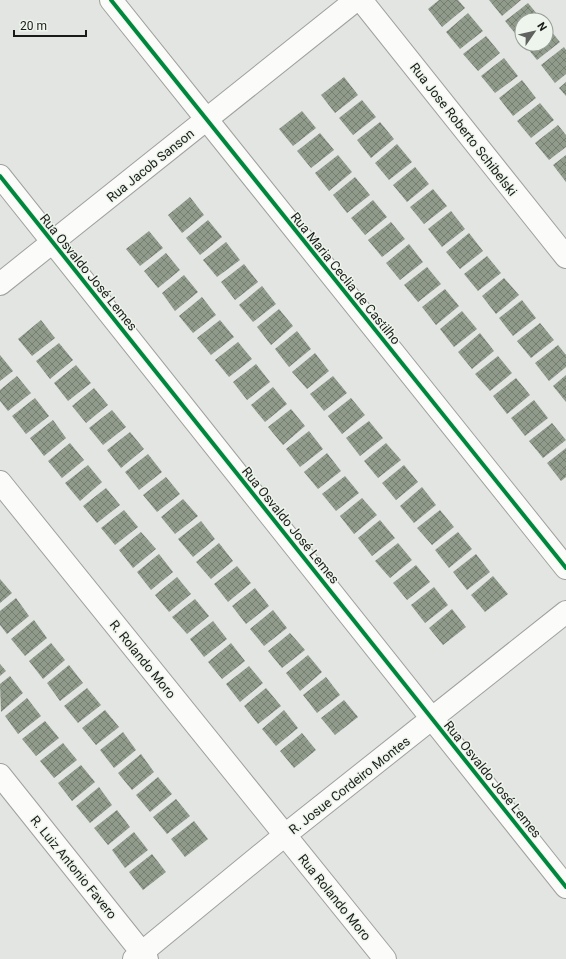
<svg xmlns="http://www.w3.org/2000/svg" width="566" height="959" font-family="Roboto,sans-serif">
	<defs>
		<pattern id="building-cross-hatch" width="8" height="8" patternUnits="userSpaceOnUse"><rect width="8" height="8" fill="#909b8c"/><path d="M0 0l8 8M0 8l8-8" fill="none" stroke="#757e71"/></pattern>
	</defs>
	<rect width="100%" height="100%" fill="#e2e5e1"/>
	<!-- building -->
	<path fill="url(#building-cross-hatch)" d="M 439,0 L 458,0 L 465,8 L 442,27 L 428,9 Z
		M 489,0 L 521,0 L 502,16 Z
		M 528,3 L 542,20 L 522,20 L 522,36 L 519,38 L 505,21 Z
		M 468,13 L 483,31 L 460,49 L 446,32 Z
		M 546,25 L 560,42 L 537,60 L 524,44 L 546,44 Z
		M 486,36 L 500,53 L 478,71 L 463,54 Z
		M 564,47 L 566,50 L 566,74 L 555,83 L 541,65 Z
		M 504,58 L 518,76 L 495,93 L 481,76 Z
		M 344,77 L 358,95 L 335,113 L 321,95 Z
		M 522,80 L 536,98 L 513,116 L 499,98 Z
		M 566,82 L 566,96 L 559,88 Z
		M 362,100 L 376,117 L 353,135 L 339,118 Z
		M 540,103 L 554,120 L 531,138 L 517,121 Z
		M 302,111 L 316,128 L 293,146 L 279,129 Z
		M 380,122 L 394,139 L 371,158 L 357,140 Z
		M 558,125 L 566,135 L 566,147 L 549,160 L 535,143 Z
		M 320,133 L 334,150 L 311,168 L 297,151 Z
		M 397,144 L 412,162 L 389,180 L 375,163 Z
		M 338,155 L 352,172 L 329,191 L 315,173 Z
		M 566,155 L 566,182 L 553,165 Z
		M 415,167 L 429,184 L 407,202 L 393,185 Z
		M 355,177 L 370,195 L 347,213 L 333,195 Z
		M 433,189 L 447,206 L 424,224 L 410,207 Z
		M 190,197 L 204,215 L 182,233 L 168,215 Z
		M 373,200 L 387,217 L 365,235 L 351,218 Z
		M 451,211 L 465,229 L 442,247 L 428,229 Z
		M 208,220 L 222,237 L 200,255 L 186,238 Z
		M 391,222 L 405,239 L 382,257 L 368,240 Z
		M 149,231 L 163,248 L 140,266 L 126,249 Z
		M 469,233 L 483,251 L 460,269 L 446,252 Z
		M 226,242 L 240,260 L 217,277 L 203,260 Z
		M 409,244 L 423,262 L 400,280 L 386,263 Z
		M 166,253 L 180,270 L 158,288 L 144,271 Z
		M 487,256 L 501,273 L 478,291 L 464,274 Z
		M 244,264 L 258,282 L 235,300 L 221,282 Z
		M 427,267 L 441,284 L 418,302 L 404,285 Z
		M 184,275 L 198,292 L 175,311 L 162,293 Z
		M 504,278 L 519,295 L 496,314 L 482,296 Z
		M 262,286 L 276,304 L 253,322 L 239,305 Z
		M 445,289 L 459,306 L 436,325 L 422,307 Z
		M 202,297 L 216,315 L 193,333 L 179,316 Z
		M 522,300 L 536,318 L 513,336 L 499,318 Z
		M 279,309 L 293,326 L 271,345 L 257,327 Z
		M 462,311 L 477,329 L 454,347 L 440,329 Z
		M 41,320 L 55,338 L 32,356 L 18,339 Z
		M 220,320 L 234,337 L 211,355 L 197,338 Z
		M 540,323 L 554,340 L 531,358 L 517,341 Z
		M 297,331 L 311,349 L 289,367 L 275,349 Z
		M 480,333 L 494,351 L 472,369 L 458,352 Z
		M 238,342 L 252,359 L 229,377 L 215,360 Z
		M 59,343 L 73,360 L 50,379 L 36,361 Z
		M 558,345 L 566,355 L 566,367 L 549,381 L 535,363 Z
		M 315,353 L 329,371 L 307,389 L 292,372 Z
		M 0,355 L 13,371 L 0,381 Z
		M 498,356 L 512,373 L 490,391 L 475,374 Z
		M 256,364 L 270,382 L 247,400 L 233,382 Z
		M 76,365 L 91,383 L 68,401 L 54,383 Z
		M 566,375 L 566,402 L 553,386 Z
		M 17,376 L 31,393 L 8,411 L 0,401 L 0,390 Z
		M 333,376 L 347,393 L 324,411 L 310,394 Z
		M 516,378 L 530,395 L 507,414 L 493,396 Z
		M 273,387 L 287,404 L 265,422 L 251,405 Z
		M 94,388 L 108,405 L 86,423 L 72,406 Z
		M 35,398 L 49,416 L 26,434 L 12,416 Z
		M 351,398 L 365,415 L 342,434 L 328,416 Z
		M 534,400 L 548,418 L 525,436 L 511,418 Z
		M 291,409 L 305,426 L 283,445 L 268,427 Z
		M 112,410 L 126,427 L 103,445 L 89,428 Z
		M 53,420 L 66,438 L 44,456 L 30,438 Z
		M 369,421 L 383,438 L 360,456 L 346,438 Z
		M 552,423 L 566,440 L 543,458 L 529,441 Z
		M 309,431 L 323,449 L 300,467 L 286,449 Z
		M 130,432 L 144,449 L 121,468 L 107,450 Z
		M 70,443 L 84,460 L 62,478 L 48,461 Z
		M 386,443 L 401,460 L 378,478 L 364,461 Z
		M 566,448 L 566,477 L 561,481 L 547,463 Z
		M 327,453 L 341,471 L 318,489 L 304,472 Z
		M 148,454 L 162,472 L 139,490 L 125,472 Z
		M 88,465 L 102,482 L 80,501 L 65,483 Z
		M 404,465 L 418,482 L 396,500 L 382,483 Z
		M 345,476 L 359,493 L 336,511 L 322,494 Z
		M 166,477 L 180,494 L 157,512 L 143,495 Z
		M 422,487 L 436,505 L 414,523 L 400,506 Z
		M 106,488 L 120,505 L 97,523 L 83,506 Z
		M 362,498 L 377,515 L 354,534 L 340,516 Z
		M 183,499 L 198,516 L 175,534 L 161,517 Z
		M 124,510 L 138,527 L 115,545 L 101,528 Z
		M 440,510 L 454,527 L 432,545 L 417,528 Z
		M 380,520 L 395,538 L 372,556 L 358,538 Z
		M 201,521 L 215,539 L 193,557 L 178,539 Z
		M 141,532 L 156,549 L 133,568 L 119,550 Z
		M 458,532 L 472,549 L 449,568 L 435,550 Z
		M 219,543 L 233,561 L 211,579 L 196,562 Z
		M 398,543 L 412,560 L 390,578 L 375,561 Z
		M 159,554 L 173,572 L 151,590 L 137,572 Z
		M 476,554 L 490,572 L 467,590 L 453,572 Z
		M 416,565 L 430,582 L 407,600 L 393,583 Z
		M 237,566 L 251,583 L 228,602 L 214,584 Z
		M 493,576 L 508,594 L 485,612 L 471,595 Z
		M 177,577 L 191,594 L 169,612 L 155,595 Z
		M 0,579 L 12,593 L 0,603 Z
		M 434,587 L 448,605 L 425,623 L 411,605 Z
		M 255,588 L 269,606 L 246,624 L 232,606 Z
		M 16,598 L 29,616 L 7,634 L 0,625 L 0,611 Z
		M 195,599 L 209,616 L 187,634 L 172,617 Z
		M 452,609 L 466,627 L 443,645 L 429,628 Z
		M 273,610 L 287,628 L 264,646 L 250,629 Z
		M 34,620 L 47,638 L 25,656 L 11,639 Z
		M 213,621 L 227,639 L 204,657 L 190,639 Z
		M 290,633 L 305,650 L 282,668 L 268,651 Z
		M 51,643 L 65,660 L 43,679 L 29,661 Z
		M 231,643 L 245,661 L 222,679 L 208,662 Z
		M 308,655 L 322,672 L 300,691 L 286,673 Z
		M 0,664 L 6,671 L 0,676 Z
		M 69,665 L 83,683 L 60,701 L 47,683 Z
		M 249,666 L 263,683 L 240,702 L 226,684 Z
		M 10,676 L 23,693 L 1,712 L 0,684 Z
		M 326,677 L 340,695 L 317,713 L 303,695 Z
		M 87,688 L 101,705 L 78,723 L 64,706 Z
		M 266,688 L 281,706 L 258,724 L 244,706 Z
		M 27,698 L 41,716 L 18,734 L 5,716 Z
		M 344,700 L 358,717 L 335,735 L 321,718 Z
		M 105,710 L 119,727 L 96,745 L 82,728 Z
		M 284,710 L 298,728 L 276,746 L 262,729 Z
		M 45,721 L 59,738 L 36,756 L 22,739 Z
		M 123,732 L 136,750 L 114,768 L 100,750 Z
		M 302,733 L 316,750 L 294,768 L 280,751 Z
		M 63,743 L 77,760 L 54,778 L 40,761 Z
		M 141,754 L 154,772 L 132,790 L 118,773 Z
		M 81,765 L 95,782 L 72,801 L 58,783 Z
		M 158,777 L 172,794 L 150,812 L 136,795 Z
		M 99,787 L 112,805 L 90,823 L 76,806 Z
		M 176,799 L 190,816 L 167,834 L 153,817 Z
		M 117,810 L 130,827 L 108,845 L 94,828 Z
		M 194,821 L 208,839 L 185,857 L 171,839 Z
		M 134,832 L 148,850 L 125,868 L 112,850 Z
		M 152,854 L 166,872 L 143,890 L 129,872 Z"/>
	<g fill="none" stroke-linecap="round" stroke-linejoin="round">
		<defs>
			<path id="minor" d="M 111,0 L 566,568
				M 361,0 L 566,257
				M 0,176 L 566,887
				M 0,284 L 356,0
				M 0,482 L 385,959
				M 0,775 L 147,959
				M 134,959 L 285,835 L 566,612"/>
		</defs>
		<!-- minor casing -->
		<use href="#minor" stroke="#9fa19e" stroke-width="24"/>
		<!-- minor -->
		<use href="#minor" stroke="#fbfbfa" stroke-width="22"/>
		<defs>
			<path id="cycleway" d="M 111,0 L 566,568
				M 0,176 L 566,887"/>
		</defs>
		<!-- cycleway casing -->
		<use href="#cycleway" stroke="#eef5ec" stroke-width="6"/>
		<!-- cycleway -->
		<use href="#cycleway" stroke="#00873e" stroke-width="4"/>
	</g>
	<g text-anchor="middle" stroke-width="3" stroke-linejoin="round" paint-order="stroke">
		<!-- street labels -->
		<g font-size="13" fill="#181b17" stroke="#eef5ec">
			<text transform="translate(464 129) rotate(52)" y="5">Rua Jose Roberto Schibelski</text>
			<text transform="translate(150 165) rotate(-39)" y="5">Rua Jacob Sanson</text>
			<text transform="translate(89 272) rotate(51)" y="5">Rua Osvaldo José Lemes</text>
			<text transform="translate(346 278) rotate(51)" y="5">Rua Maria Ceclia de Castilho</text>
			<text transform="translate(291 525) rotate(51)" y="5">Rua Osvaldo José Lemes</text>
			<text transform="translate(143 659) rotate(51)" y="5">R. Rolando Moro</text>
			<text transform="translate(493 779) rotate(51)" y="5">Rua Osvaldo José Lemes</text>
			<text transform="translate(349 785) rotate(-38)" y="5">R. Josue Cordeiro Montes</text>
			<text transform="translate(74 867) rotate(51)" y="5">R. Luiz Antonio Favero</text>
			<text transform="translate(335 897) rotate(51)" y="5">Rua Rolando Moro</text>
		</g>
	</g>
	<!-- north arrow -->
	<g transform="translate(534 32) rotate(56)"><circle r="19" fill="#eef5ec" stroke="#989e97"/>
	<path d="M0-3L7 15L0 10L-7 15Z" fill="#5f625e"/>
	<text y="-6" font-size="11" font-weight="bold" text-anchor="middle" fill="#181b17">N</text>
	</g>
	<!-- scale -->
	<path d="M14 30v6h72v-6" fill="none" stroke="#181b17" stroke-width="2"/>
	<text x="20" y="30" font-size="12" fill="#181b17" stroke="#eef5ec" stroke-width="3" paint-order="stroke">20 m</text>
</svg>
